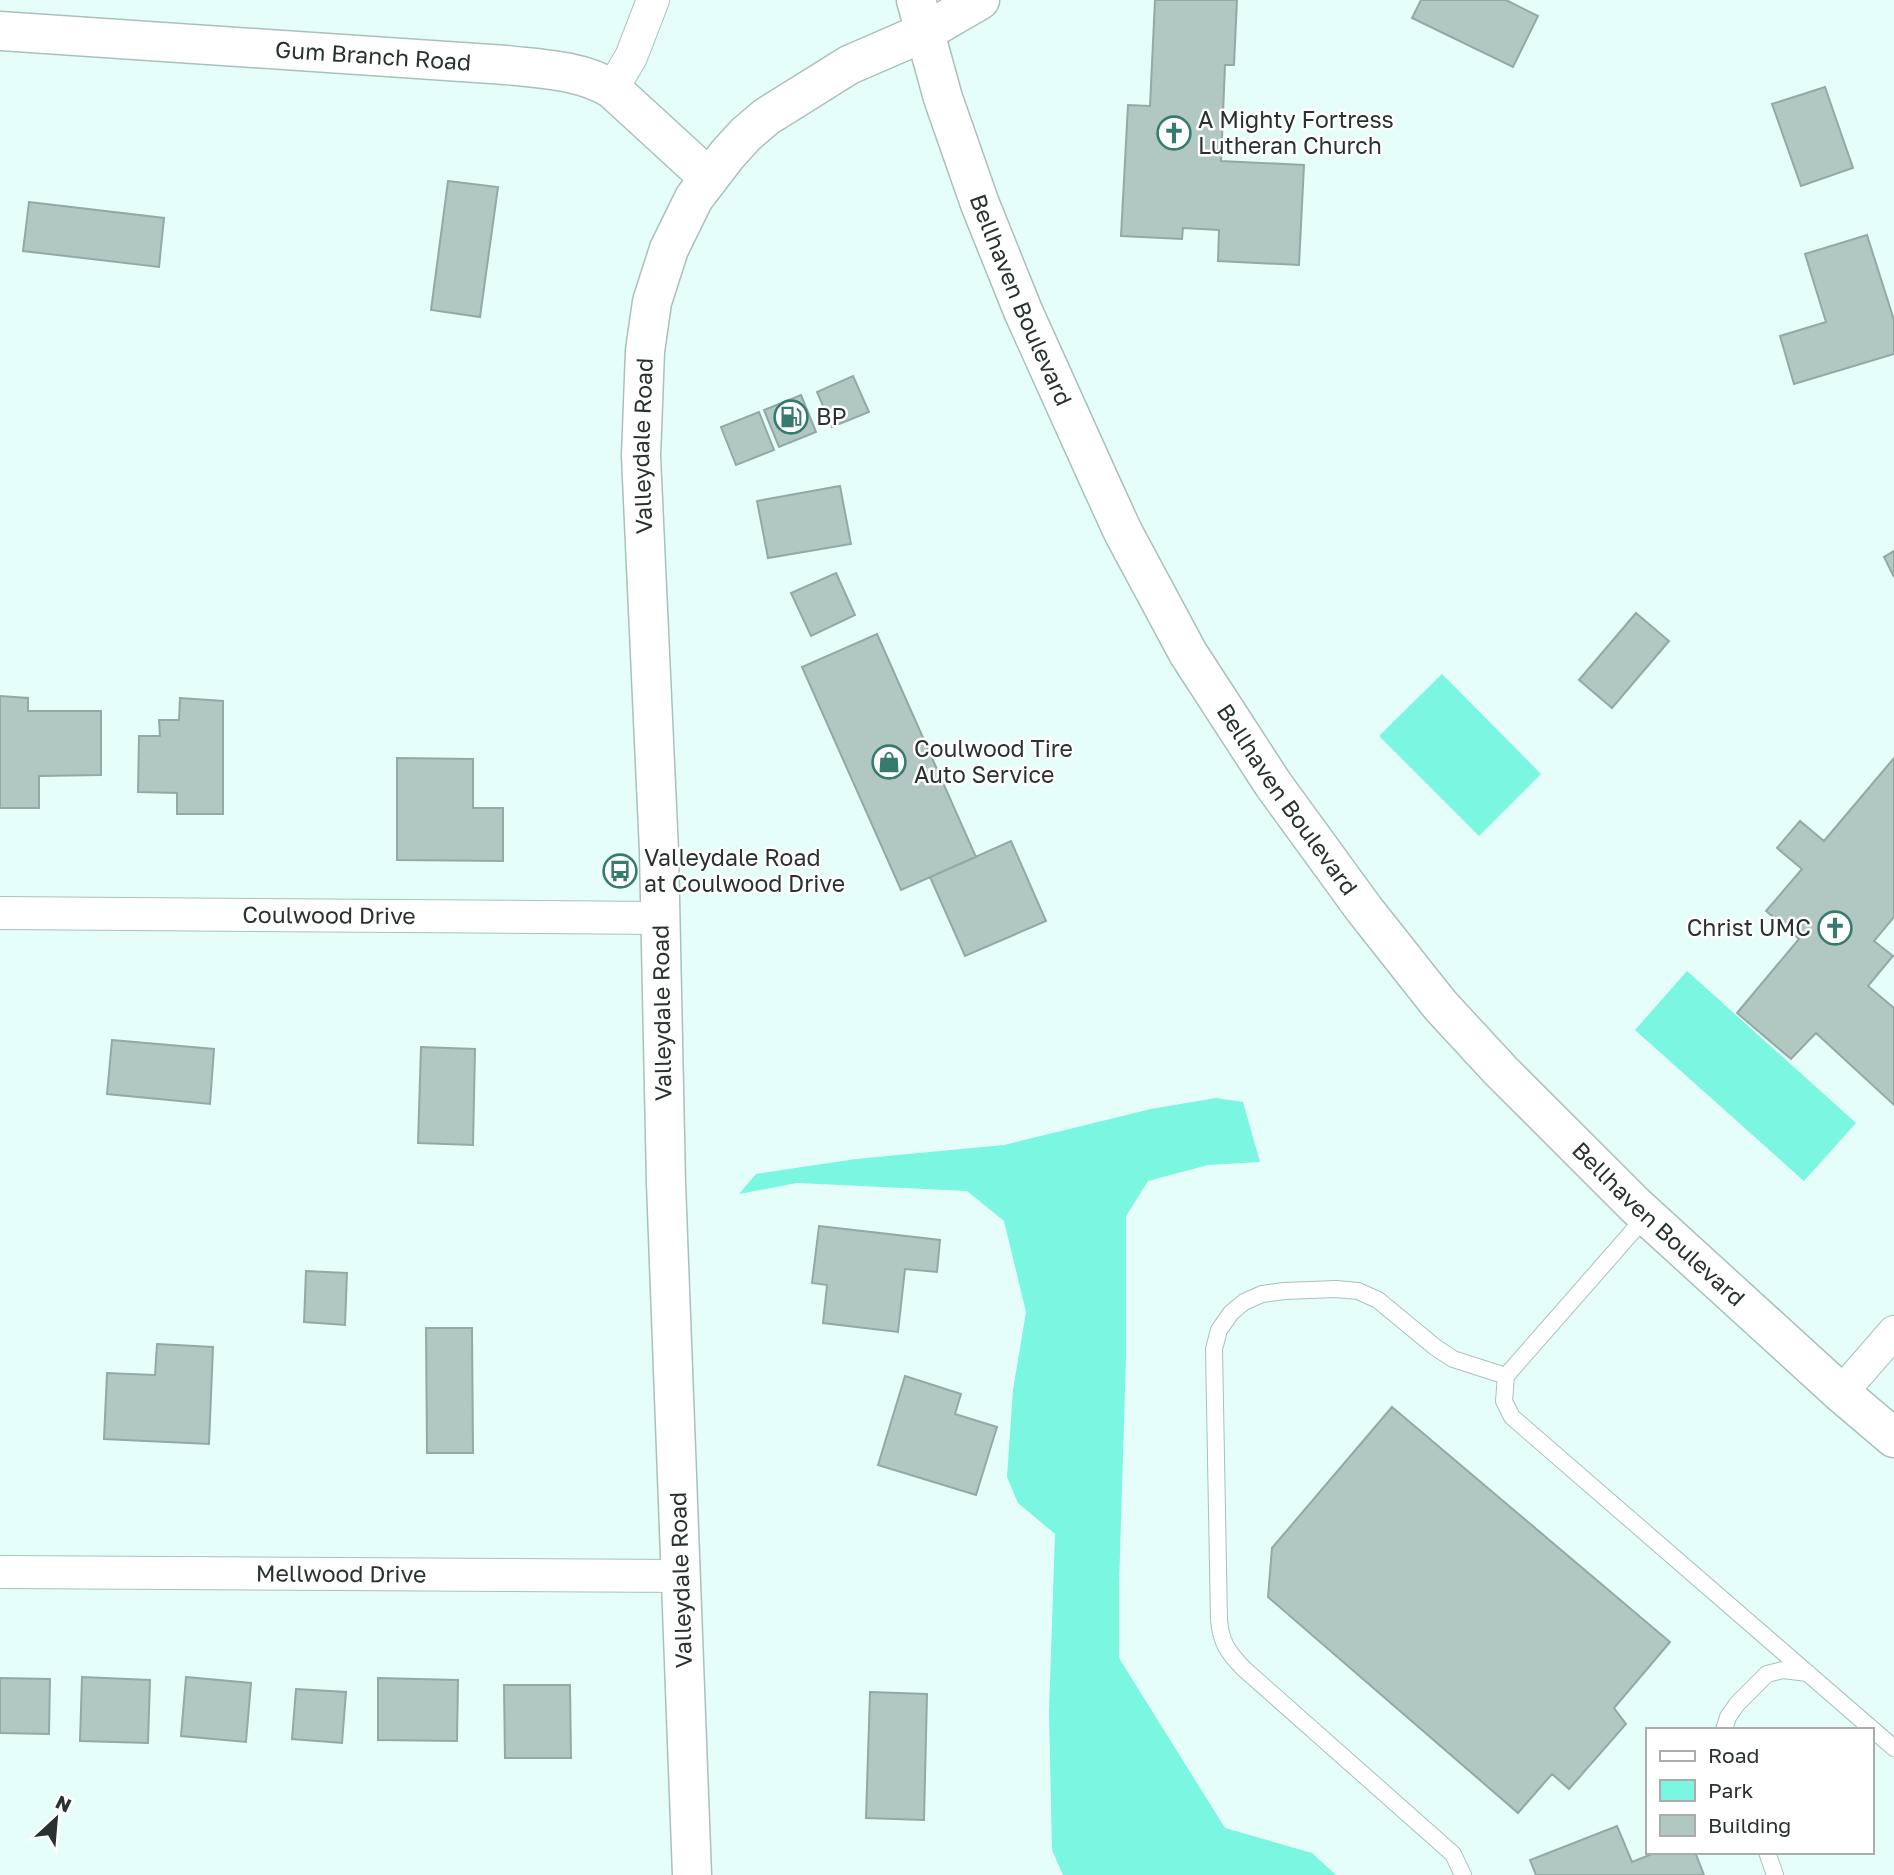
<svg xmlns="http://www.w3.org/2000/svg" width="1894" height="1875" font-family="'Golos Text',sans-serif">
	<rect width="100%" height="100%" fill="#e6fef9"/>
	<!-- green -->
	<path fill="#7af6e1" d="M 1442,674 L 1541,774 L 1479,836 L 1379,736 Z
		M 1687,971 L 1856,1123 L 1804,1181 L 1635,1030 Z
		M 1216,1098 L 1243,1102 L 1260,1162 L 1208,1165 L 1148,1181 L 1126,1216 L 1126,1357 L 1119,1585 L 1119,1658 L 1225,1828 L 1312,1853 L 1336,1875 L 1063,1875 L 1052,1850 L 1049,1712 L 1055,1534 L 1018,1503 L 1007,1477 L 1013,1390 L 1026,1312 L 1004,1221 L 967,1191 L 797,1183 L 739,1194 L 756,1174 L 856,1159 L 1004,1145 L 1151,1109 Z"/>
	<!-- building -->
	<path fill="#b0c7c2" stroke="#92a9a4" stroke-width="2" d="M 1155,0 L 1237,0 L 1234,65 L 1225,65 L 1221,161 L 1304,165 L 1299,265 L 1218,261 L 1219,230 L 1183,228 L 1182,239 L 1121,236 L 1128,105 L 1150,106 Z
		M 1421,0 L 1506,0 L 1538,16 L 1513,67 L 1412,18 Z
		M 1825,87 L 1853,168 L 1801,186 L 1772,104 Z
		M 448,181 L 498,187 L 480,317 L 431,310 Z
		M 29,202 L 164,218 L 159,267 L 23,251 Z
		M 1867,235 L 1894,320 L 1894,354 L 1794,384 L 1780,336 L 1826,322 L 1805,254 Z
		M 853,376 L 869,412 L 832,427 L 817,392 Z
		M 801,395 L 816,432 L 779,447 L 764,410 Z
		M 759,412 L 774,450 L 736,465 L 721,427 Z
		M 840,486 L 851,544 L 768,558 L 757,501 Z
		M 1894,551 L 1894,577 L 1884,557 Z
		M 836,573 L 855,615 L 811,636 L 791,593 Z
		M 1636,613 L 1669,641 L 1612,708 L 1579,680 Z
		M 877,634 L 976,857 L 901,890 L 802,667 Z
		M 0,696 L 28,698 L 28,711 L 101,711 L 101,775 L 39,776 L 39,808 L 0,808 Z
		M 180,698 L 223,701 L 223,814 L 177,814 L 177,793 L 138,792 L 139,736 L 160,736 L 159,720 L 179,720 Z
		M 397,758 L 473,759 L 473,808 L 503,808 L 503,861 L 397,860 Z
		M 1894,758 L 1894,917 L 1874,941 L 1893,956 L 1868,986 L 1894,1008 L 1894,1105 L 1816,1033 L 1791,1059 L 1737,1013 L 1799,939 L 1766,911 L 1802,869 L 1777,848 L 1800,821 L 1824,841 Z
		M 1011,841 L 1046,921 L 965,956 L 930,877 Z
		M 112,1040 L 214,1049 L 210,1104 L 107,1094 Z
		M 421,1047 L 475,1049 L 473,1145 L 418,1143 Z
		M 819,1226 L 940,1240 L 937,1272 L 905,1269 L 898,1332 L 823,1323 L 827,1285 L 812,1283 Z
		M 306,1271 L 347,1273 L 345,1325 L 304,1322 Z
		M 426,1328 L 472,1328 L 473,1453 L 427,1453 Z
		M 157,1344 L 213,1347 L 209,1444 L 104,1439 L 107,1373 L 155,1375 Z
		M 905,1376 L 961,1394 L 955,1414 L 997,1427 L 976,1495 L 878,1465 Z
		M 1392,1407 L 1670,1642 L 1614,1708 L 1626,1724 L 1569,1789 L 1552,1774 L 1518,1813 L 1268,1597 L 1272,1548 Z
		M 82,1677 L 150,1680 L 148,1743 L 80,1741 Z
		M 186,1677 L 251,1683 L 246,1742 L 181,1736 Z
		M 0,1678 L 50,1679 L 49,1734 L 0,1733 Z
		M 378,1678 L 458,1680 L 457,1741 L 378,1740 Z
		M 504,1685 L 570,1685 L 571,1758 L 505,1758 Z
		M 296,1689 L 346,1692 L 342,1743 L 292,1739 Z
		M 870,1692 L 927,1694 L 924,1820 L 866,1818 Z
		M 1617,1826 L 1632,1862 L 1657,1852 L 1695,1852 L 1704,1875 L 1536,1875 L 1530,1860 Z"/>
	<g fill="none" stroke-linecap="round" stroke-linejoin="round">
		<defs>
			<path id="service" d="M 1647,1215 L 1506,1376 L 1504,1401 L 1512,1417 L 1894,1748
				M 1724,1730 L 1728,1717 L 1737,1704 L 1767,1674 L 1783,1670 L 1808,1673
				M 1767,1852 L 1775,1875
				M 1463,1875 L 1453,1854 L 1243,1668 C 1228,1652 1221,1643 1219,1620 L 1214,1349 L 1219,1330 L 1231,1313 L 1244,1302 L 1262,1294 L 1284,1291 L 1336,1289 L 1358,1291 L 1378,1300 L 1435,1347 L 1453,1359 L 1506,1376"/>
			<g id="minor">
				<path d="M 612,89 L 631,57 L 653,0"/>
				<path id="s1" d="M 0,913 L 660,918"/>
				<path d="M 1841,1393 L 1894,1332"/>
				<path id="s2" d="M 0,1572 L 681,1576"/>
			</g>
			<g id="tertiary">
				<path id="s3" d="M 0,31 L 506,65 C 542,69 581,70 612,89 L 709,178"/>
				<path id="s4" d="M 692,1875 L 666,1183 L 659,851 L 641,456 L 645,351 L 652,302 L 669,249 L 694,198 L 727,155 L 746,134 L 766,117 L 849,65 L 925,32 L 980,0"/>
			</g>
			<g id="secondary">
				<path id="s5" d="M 916,0 L 943,98 L 980,204 L 1023,311 L 1101,484 L 1123,532 L 1188,653 L 1273,784 L 1364,909 L 1440,1005 L 1500,1070 L 1636,1206 L 1841,1393 L 1894,1438"/>
			</g>
		</defs>
		<!-- service casing -->
		<use href="#service" stroke="#a9c0bb" stroke-width="18"/>
		<!-- minor casing -->
		<use href="#minor" stroke="#a9c0bb" stroke-width="34"/>
		<!-- tertiary casing -->
		<use href="#tertiary" stroke="#a9c0bb" stroke-width="41"/>
		<!-- secondary casing -->
		<use href="#secondary" stroke="#a9c0bb" stroke-width="41"/>
		<!-- service -->
		<use href="#service" stroke="#fff" stroke-width="16"/>
		<!-- minor -->
		<use href="#minor" stroke="#fff" stroke-width="32"/>
		<!-- tertiary -->
		<use href="#tertiary" stroke="#fff" stroke-width="38"/>
		<!-- secondary -->
		<use href="#secondary" stroke="#fff" stroke-width="38"/>
	</g>
	<!-- icons -->
	<defs>
		<symbol id="church-ring" viewBox="-11 -11 22 22"><circle r="9.5" fill="#fff" stroke="#367b6f" stroke-width="1.5"/><path d="M-1.2-6h2.4v3.5h3.3v2.4h-3.3V6h-2.4V-.1h-3.3v-2.4h3.3Z" fill="#367b6f"/></symbol>
		<symbol id="fuel-ring" viewBox="-11 -11 22 22"><circle r="9.5" fill="#fff" stroke="#367b6f" stroke-width="1.5"/><path d="M-5.5-6h7V0h2V4h1.3V-2.5L3-4.5l.8-.8L6-3V5H2.5V1h-1V6h-7ZM-4.2-4.7v3.2H.2V-4.7Z" fill="#367b6f"/></symbol>
		<symbol id="shop-ring" viewBox="-11 -11 22 22"><circle r="9.5" fill="#fff" stroke="#367b6f" stroke-width="1.5"/><path d="M-5-2.5h2.3a2.7 3.5 0 0 1 5.4 0H5L5.5 6h-11ZM-1.5-2.5h3a1.5 2.3 0 0 0-3 0Z" fill="#367b6f"/></symbol>
		<symbol id="bus-ring" viewBox="-11 -11 22 22"><circle r="9.5" fill="#fff" stroke="#367b6f" stroke-width="1.5"/><path d="M-5-6H5V4H4V6H2V4H-2V6H-4V4H-5ZM-3.5-4V0h7V-4ZM-3.5 1.2v1.5H-2V1.2ZM2 1.2v1.5H3.5V1.2Z" fill="#367b6f"/></symbol>
	</defs>
	<g fill-rule="evenodd">
		<use href="#church-ring" x="1155" y="114" width="38" height="38"/>
		<use href="#fuel-ring" x="772" y="398" width="38" height="38"/>
		<use href="#shop-ring" x="870" y="743" width="38" height="38"/>
		<use href="#bus-ring" x="601" y="852" width="38" height="38"/>
		<use href="#church-ring" x="1816" y="909" width="38" height="38"/>
	</g>
	<g text-anchor="middle" stroke-width="5" stroke-linejoin="round" paint-order="stroke">
		<!-- street labels -->
		<g font-size="23" fill="#293230" stroke="#fff">
			<text dy="8" stroke="none"><textPath href="#s3" startOffset="374">Gum Branch Road</textPath></text>
			<text dy="8" stroke="none"><textPath href="#s5" startOffset="318">Bellhaven Boulevard</textPath></text>
			<text dy="8" stroke="none"><textPath href="#s4" startOffset="1430">Valleydale Road</textPath></text>
			<text dy="8" stroke="none"><textPath href="#s5" startOffset="886">Bellhaven Boulevard</textPath></text>
			<text dy="8" stroke="none"><textPath href="#s1" startOffset="329">Coulwood Drive</textPath></text>
			<text transform="translate(662 1013) rotate(-91)" y="8">Valleydale Road</text>
			<text dy="8" stroke="none"><textPath href="#s5" startOffset="1452">Bellhaven Boulevard</textPath></text>
			<text dy="8" stroke="none"><textPath href="#s2" startOffset="341">Mellwood Drive</textPath></text>
			<text transform="translate(681 1580) rotate(-92)" y="8">Valleydale Road</text>
		</g>
		<!-- poi labels -->
		<g font-size="23" fill="#293230" stroke="#fff" text-anchor="start">
			<text x="1198" y="128">A Mighty Fortress<tspan x="1198" dy="26">Lutheran Church</tspan></text>
			<text x="816" y="425">BP</text>
			<text x="914" y="757">Coulwood Tire<tspan x="914" dy="26">Auto Service</tspan></text>
			<text x="644" y="866">Valleydale Road<tspan x="644" dy="26">at Coulwood Drive</tspan></text>
			<text x="1811" y="936" text-anchor="end">Christ UMC</text>
		</g>
	</g>
	<!-- legend -->
	<rect x="1646" y="1728" width="228" height="126" fill="#ffffff" stroke="#a9adac" stroke-width="2"/>
	<rect x="1660" y="1751" width="35" height="10" fill="#ffffff" stroke="#a9adac" stroke-width="2"/>
	<text x="1708" y="1763" font-size="21" fill="#293230">Road</text>
	<rect x="1660" y="1780" width="35" height="21" fill="#7af6e1" stroke="#a9adac" stroke-width="2"/>
	<text x="1708" y="1798" font-size="21" fill="#293230">Park</text>
	<rect x="1660" y="1815" width="35" height="21" fill="#b0c7c2" stroke="#a9adac" stroke-width="2"/>
	<text x="1708" y="1833" font-size="21" fill="#293230">Building</text>
	<!-- north arrow -->
	<g transform="translate(56 1819) rotate(26)" stroke="#ffffff" stroke-width="5" paint-order="stroke">
	<path d="M0-5L12 26L0 18L-12 26Z" fill="#293230"/>
	<text y="-10" font-size="19" font-weight="bold" text-anchor="middle" fill="#293230">N</text>
	</g>
</svg>
